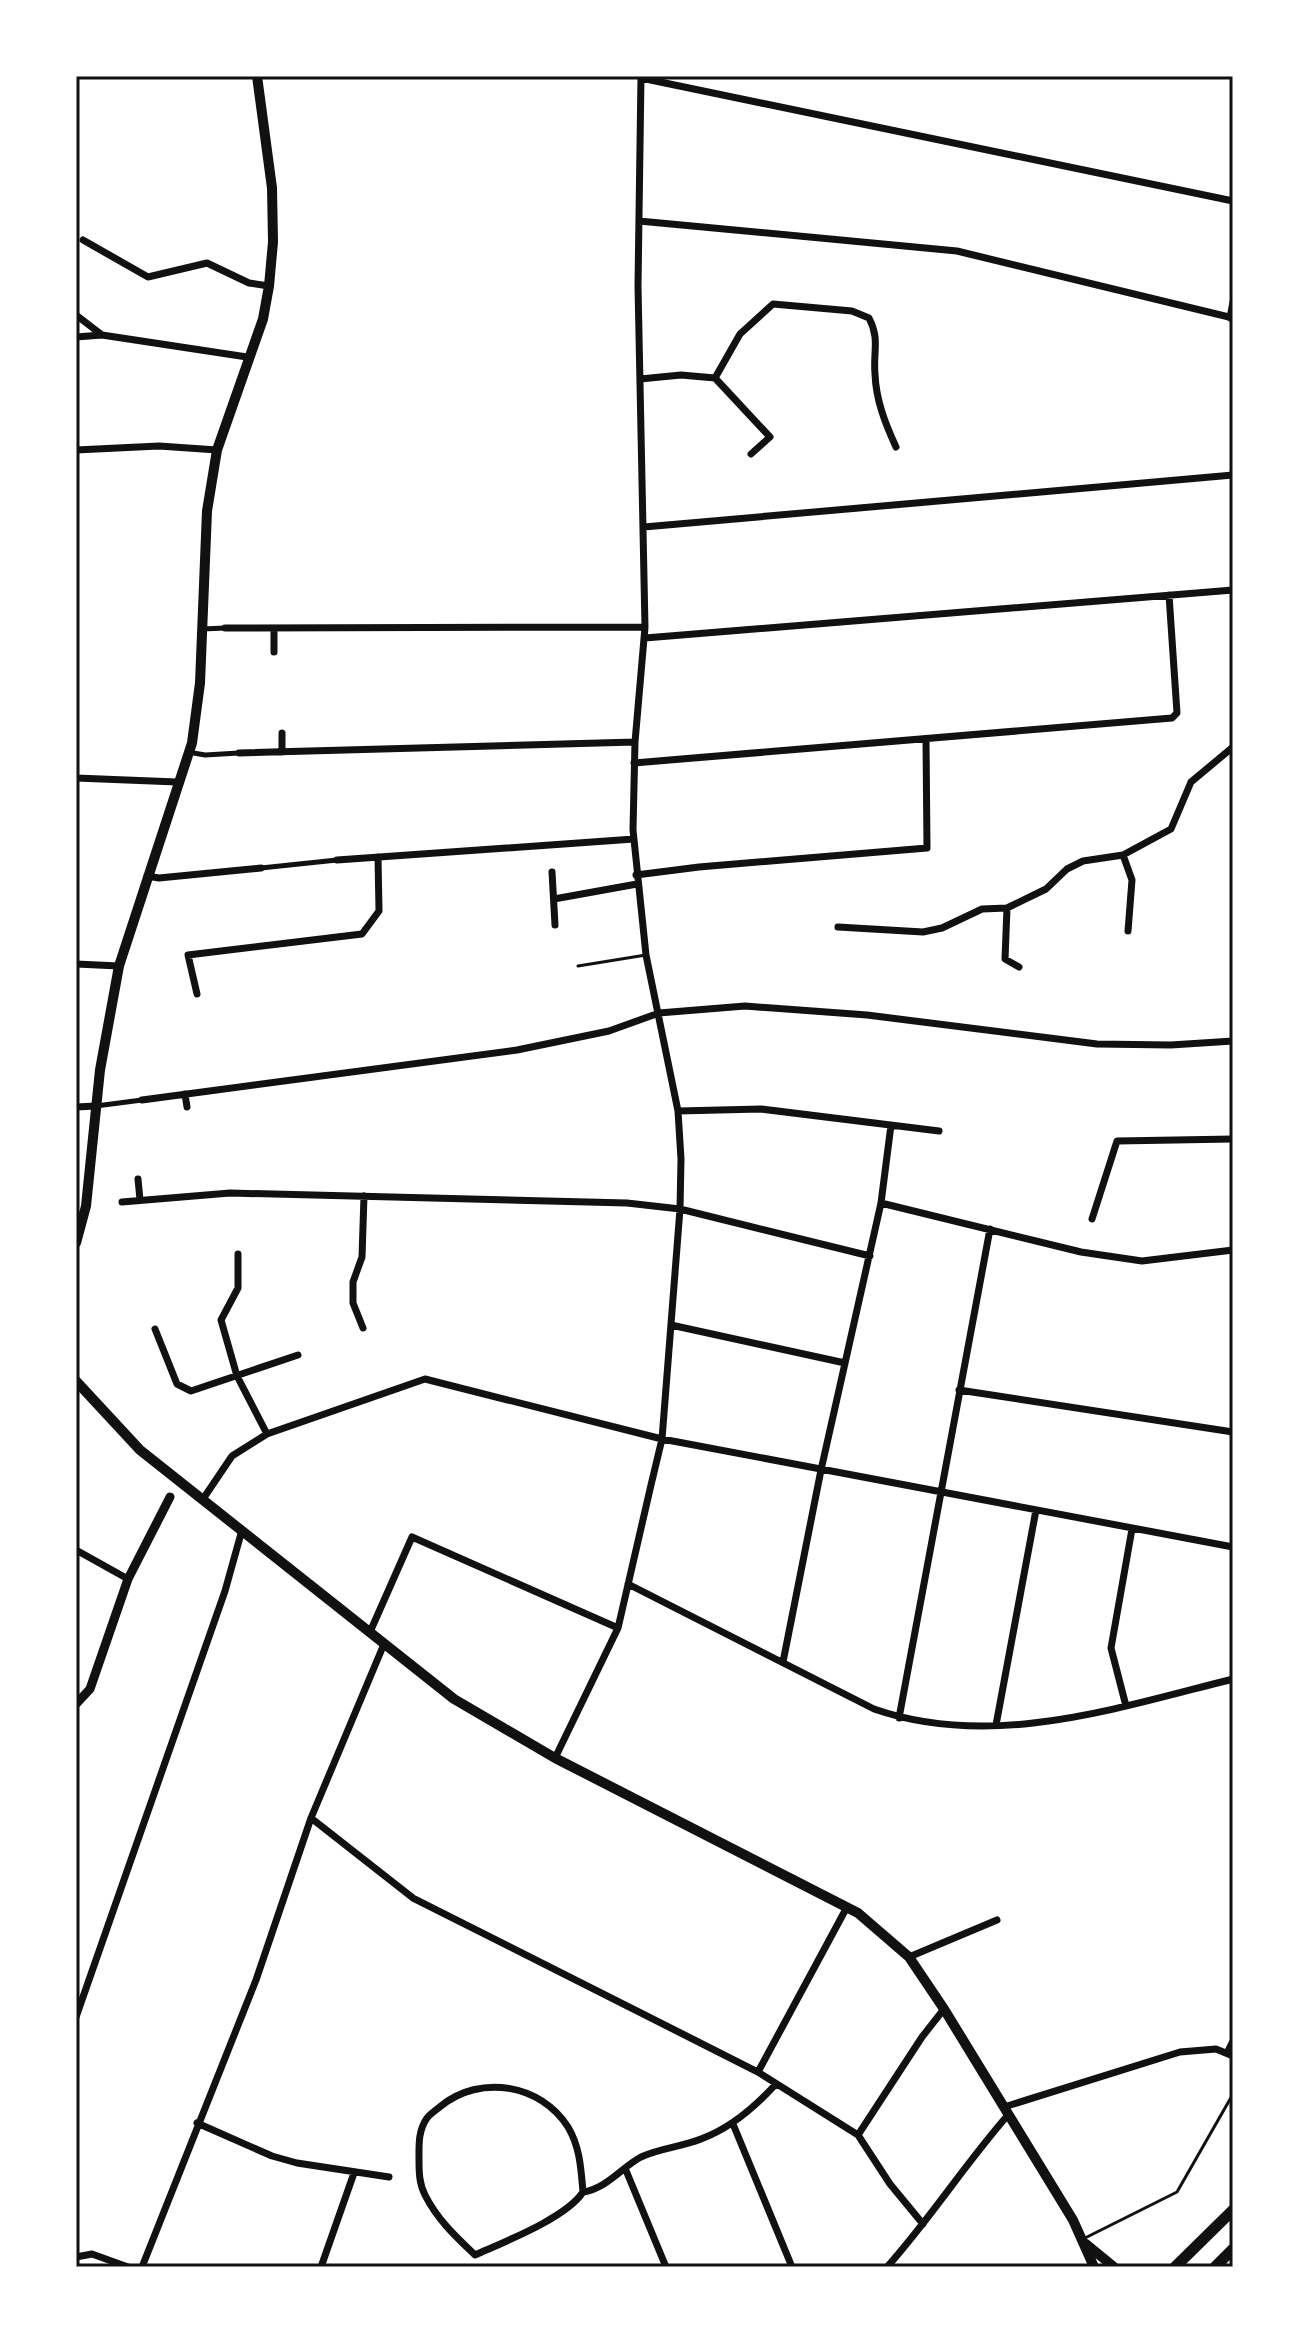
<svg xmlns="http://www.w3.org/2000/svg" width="1309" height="2343" font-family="'Golos Text',sans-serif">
	<rect width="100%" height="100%" fill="#fff"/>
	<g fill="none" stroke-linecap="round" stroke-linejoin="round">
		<!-- service -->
		<path stroke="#111" stroke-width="3" d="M 578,966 L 646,955
			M 1085,2238 L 1177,2192 L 1233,2094"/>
		<!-- pedestrian -->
		<path stroke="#111" stroke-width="5" d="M 203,629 L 225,628
			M 188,752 L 205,755 L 239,753
			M 261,868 L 337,860
			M 96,1106 L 142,1100"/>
		<!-- minor -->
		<path stroke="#111" stroke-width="7" d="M 641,78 L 1233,201
			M 639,221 L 957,251 L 1233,318
			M 83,240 L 148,277 L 207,263 L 249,283 L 269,286
			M 76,315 L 102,335
			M 1230,318 L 1233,302
			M 76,337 L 102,335 L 247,357
			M 715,378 L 740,334 L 773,304 L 852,311 L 869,318 C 880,339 873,351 875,374 C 876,400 885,423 896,447
			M 640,379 L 681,375 L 715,378 L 770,437 L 751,454
			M 76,450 L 159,446 L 217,450
			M 644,527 L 1233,475
			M 225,628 L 645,627
			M 645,638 L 1233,590
			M 274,652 L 274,629
			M 282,733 L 282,752
			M 239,753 L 635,742
			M 634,763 L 1172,718 L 1177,713 L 1169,595
			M 76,778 L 177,782
			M 1123,855 L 1132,880 L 1128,931
			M 337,860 L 634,839
			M 552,872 L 555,925
			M 636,875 L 699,867 L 927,848 L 926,739
			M 147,876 L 159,878 L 261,868
			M 554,899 L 637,884
			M 1007,908 L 1005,959 L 1019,967
			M 838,927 L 923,932 L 942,928 L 982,909 L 1007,908 L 1046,889 L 1067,869 L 1083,861 L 1123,855 L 1171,829 L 1191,782 L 1233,747
			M 76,964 L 119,966
			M 197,994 L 188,955 L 362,934 L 379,911 L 378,857
			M 185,1094 L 187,1107
			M 142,1100 L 517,1050 L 609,1031 L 659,1013 L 745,1006 L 867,1015 L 1097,1044 L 1171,1045 L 1233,1041
			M 76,1107 L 96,1106
			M 678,1111 L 761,1109 L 939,1131
			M 138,1179 L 140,1200
			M 122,1202 L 230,1193 L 627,1203 L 680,1209 L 870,1256
			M 881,1203 L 1081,1252 L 1142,1261 L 1233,1250
			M 1092,1219 L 1117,1141 L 1233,1139
			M 238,1254 L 238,1288 L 221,1320 L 237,1376 L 267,1434
			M 671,1325 L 845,1363
			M 363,1328 L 353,1303 L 353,1282 L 362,1257 L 364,1196
			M 155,1329 L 177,1384 L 191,1391 L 298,1355
			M 959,1390 L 1233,1432
			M 203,1499 L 232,1456 L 267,1434 L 425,1379 L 662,1439 L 1233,1547
			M 76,1550 L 128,1579
			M 628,1584 L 874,1709 C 992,1750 1117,1708 1233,1679
			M 370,1632 L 412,1537 L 618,1628
			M 783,1662 L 821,1470 L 881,1203 L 891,1125
			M 1126,1706 L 1111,1648 L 1132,1529
			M 899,1718 L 990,1229
			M 996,1725 L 1036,1510
			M 555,1758 L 618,1628 L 651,1485 L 662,1439 L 680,1209 L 681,1159 L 678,1111 L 646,955 L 633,830 L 635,742 L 645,627 L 638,286 L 641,76
			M 311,1818 L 413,1898 L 758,2072 L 858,2135 L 890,2184 L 923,2224
			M 909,1957 L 997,1920
			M 76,2017 L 225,1591 L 242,1530
			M 1227,2053 L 1233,2041
			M 758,2072 L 847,1907
			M 1004,2107 L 1180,2052 L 1216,2049 L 1233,2056
			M 197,2123 L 272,2156 L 297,2163 L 389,2177
			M 733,2124 L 792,2267
			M 858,2135 L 922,2037 L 944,2009
			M 625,2168 L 666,2267
			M 583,2192 C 581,2169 580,2147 568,2127 C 541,2084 480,2074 441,2106 C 436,2110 430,2114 427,2118 C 418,2131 419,2145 419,2159 C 419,2172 419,2183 425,2195 C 437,2219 455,2236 475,2255 C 504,2242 566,2218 583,2192 C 606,2189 622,2167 641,2157 C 660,2148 681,2147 701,2139 C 731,2128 754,2108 775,2085
			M 76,2257 L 92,2254 L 128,2267
			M 142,2267 L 256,1980 L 311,1818 L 384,1644
			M 321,2267 L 354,2173
			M 887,2267 C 930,2219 965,2164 1008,2115"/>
		<!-- tertiary -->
		<path stroke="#111" stroke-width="9" d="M 76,1704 L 90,1689 L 128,1579 L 170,1497"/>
		<!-- secondary -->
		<path stroke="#111" stroke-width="10" d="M 76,1243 L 86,1206 L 100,1070 L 119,966 L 192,743 L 200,683 L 207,511 L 217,450 L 263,319 L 269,286 L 273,242 L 272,188 L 257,76
			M 76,1381 L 140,1450 L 454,1699 L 555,1758 L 858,1913 L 909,1957 L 944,2009 L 1073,2220 L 1094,2267
			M 1086,2244 L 1114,2267"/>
		<!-- trunk -->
		<path stroke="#111" stroke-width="11" d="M 1175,2267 L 1233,2210
			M 1215,2267 L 1233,2249"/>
	</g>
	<!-- border -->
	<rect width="1309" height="2343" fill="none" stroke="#ffffff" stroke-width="156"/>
	<rect x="78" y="78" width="1153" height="2187" fill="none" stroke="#111" stroke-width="3"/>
</svg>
